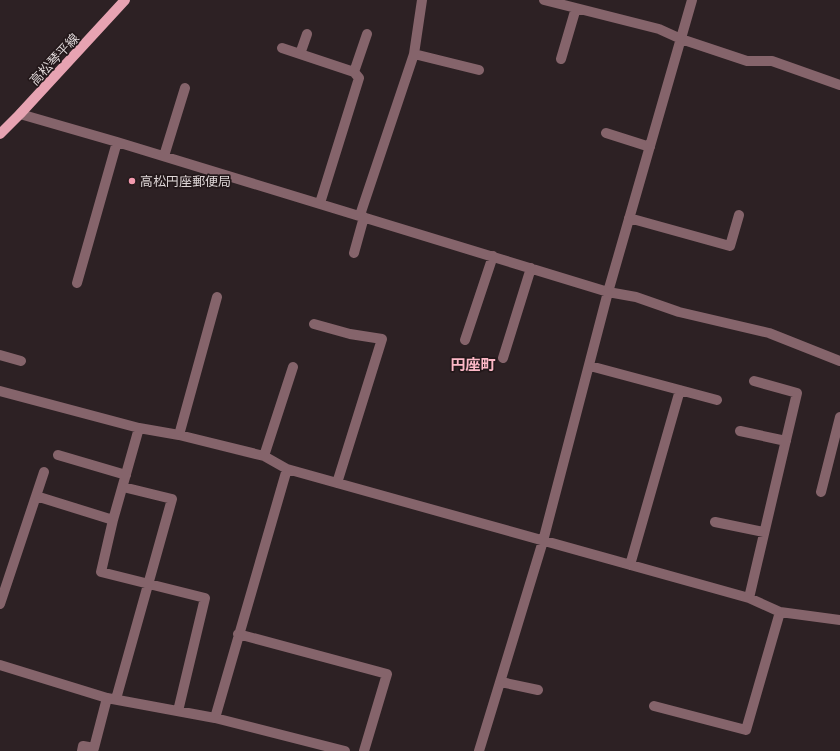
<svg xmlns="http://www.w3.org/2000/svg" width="840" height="751" font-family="'PT Sans','Noto Sans JP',sans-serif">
	<rect width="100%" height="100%" fill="#2d2124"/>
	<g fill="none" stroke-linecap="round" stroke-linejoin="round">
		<!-- minor -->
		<path stroke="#85646b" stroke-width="10" d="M 544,0 L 659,29 L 681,39 L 747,61 L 772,61 L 840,85
			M 282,48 L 354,72 L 359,78 L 320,203
			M 300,54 L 307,34
			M 414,54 L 479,70
			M 561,59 L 576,8
			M 354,72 L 367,34
			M 20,114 L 117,142 L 608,292 L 636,297 L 679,312 L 769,333 L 840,361
			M 606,133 L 650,147
			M 164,156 L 185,88
			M 360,215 L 414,54 L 422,0
			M 629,218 L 730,246 L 739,215
			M 354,253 L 364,217
			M 77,283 L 117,142
			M 314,324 L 350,334 L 382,339 L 337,483
			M 465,340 L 493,256
			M 0,355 L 21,361
			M 503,358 L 531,268
			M 590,366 L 717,400
			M 0,391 L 139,428 L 179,435 L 264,456 L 287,469 L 749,598 L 780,612 L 840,620
			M 139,428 L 113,520 L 101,572 L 205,598 L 178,711
			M 740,431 L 786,441
			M 179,435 L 217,297
			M 58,455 L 126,475
			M 264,456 L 293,367
			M 821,492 L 840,417
			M 36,496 L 113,520
			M 715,522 L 764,532
			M 630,565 L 680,390
			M 749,598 L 797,393 L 754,381
			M 0,604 L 44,472
			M 238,634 L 387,674 L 364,751
			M 0,665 L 107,698 L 215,718 L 345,751
			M 501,682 L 538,690
			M 116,699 L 172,499 L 123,487
			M 654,706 L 746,730 L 780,612
			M 215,718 L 287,469
			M 82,751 L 83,746 L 94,748 L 107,698
			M 479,751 L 543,541 L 608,292 L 692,0"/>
		<!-- major -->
		<path stroke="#e7a3b2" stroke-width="10" d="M 0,134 L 20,114 L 125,0"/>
	</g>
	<!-- markers -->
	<circle fill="#f29aae" stroke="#23181a" stroke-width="1.5" cx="132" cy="181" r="4"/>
	<g text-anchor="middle" stroke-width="3.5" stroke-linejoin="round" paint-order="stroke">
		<!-- street labels -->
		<g font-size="13" fill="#ded6d7" stroke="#23181a">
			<text transform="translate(54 59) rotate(-47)" y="5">高松琴平線</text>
		</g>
		<!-- poi labels -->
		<g font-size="13" fill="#ded6d7" stroke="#23181a" text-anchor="start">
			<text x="140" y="186">高松円座郵便局</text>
		</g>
		<!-- quarter labels -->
		<g font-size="15" font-weight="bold" fill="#fcb8c6" stroke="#23181a">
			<text x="473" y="370">円座町</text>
		</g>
	</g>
</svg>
